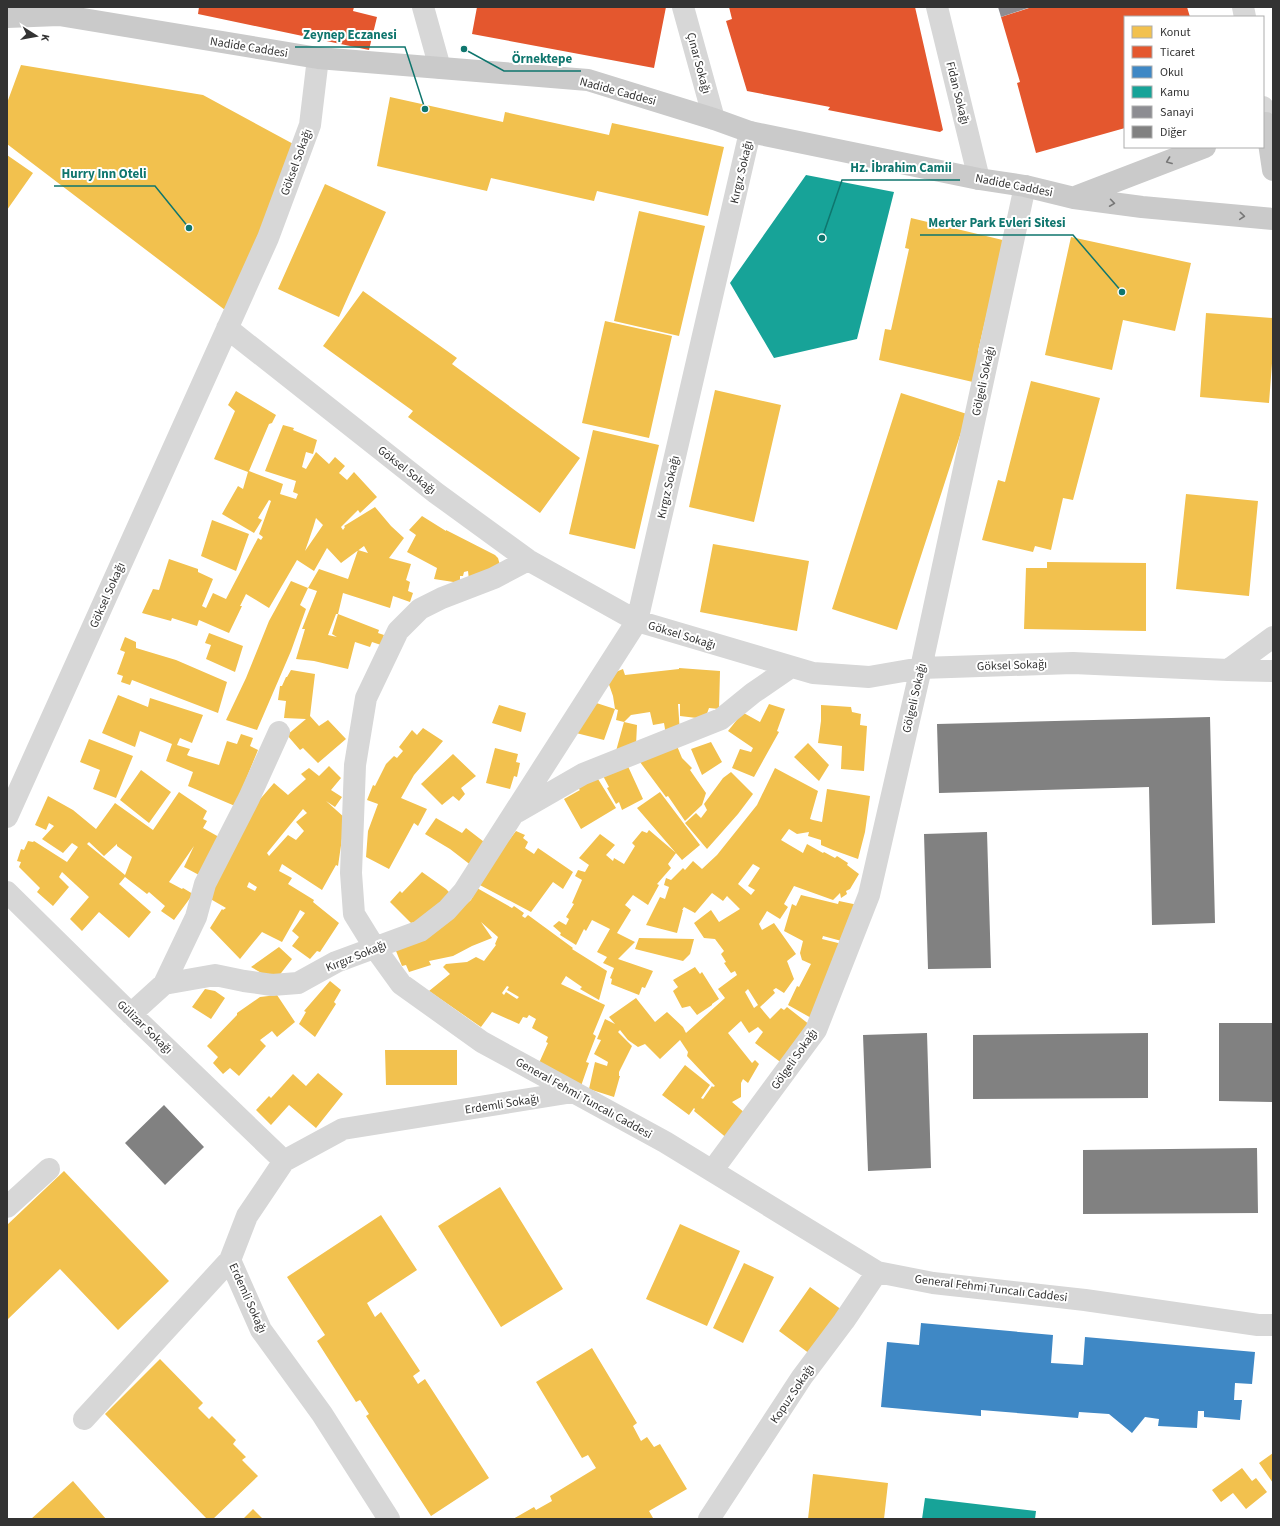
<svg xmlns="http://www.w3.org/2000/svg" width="1280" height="1526" font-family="'Source Sans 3',sans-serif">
	<rect width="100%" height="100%" fill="#fff"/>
	<!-- homes -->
	<path fill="#f2c14e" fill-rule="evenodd" d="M 21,65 L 203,95 L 297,146 L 225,310 L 7,144 L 7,103 Z
		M 390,97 L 503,122 L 505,112 L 609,135 L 612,123 L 724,147 L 708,216 L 597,191 L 594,201 L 491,178 L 487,191 L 377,166 Z
		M 7,155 L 33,173 L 7,210 Z
		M 325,184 L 386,212 L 339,317 L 278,289 Z
		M 639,211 L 705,226 L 679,336 L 614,321 Z
		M 911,218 L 1011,242 L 997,271 L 978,351 L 983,352 L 977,383 L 879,360 L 885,329 L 891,330 L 909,249 L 905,248 Z
		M 1071,237 L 1191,263 L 1175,331 L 1123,320 L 1112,370 L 1045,355 Z
		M 363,291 L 457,358 L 452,364 L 580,458 L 540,513 L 408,417 L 413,411 L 323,346 Z
		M 1206,313 L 1273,318 L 1273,350 L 1269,403 L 1200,397 Z
		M 605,321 L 672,336 L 649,438 L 582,423 Z
		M 1031,381 L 1100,398 L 1073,500 L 1063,498 L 1051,550 L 1035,546 L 1033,552 L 982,540 L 998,480 L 1005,482 Z
		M 715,390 L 781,405 L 754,522 L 689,507 Z
		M 236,391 L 276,415 L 272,423 L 269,424 L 249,471 L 283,484 L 280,494 L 296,499 L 298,494 L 293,492 L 296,481 L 265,471 L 283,425 L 294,428 L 293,430 L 317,440 L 313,454 L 306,452 L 302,467 L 306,469 L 316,452 L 329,464 L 335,457 L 345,466 L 339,473 L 347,480 L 354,472 L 377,497 L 360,513 L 358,510 L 341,527 L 343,530 L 345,527 L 344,526 L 375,507 L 391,526 L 404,538 L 389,558 L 411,564 L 406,580 L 410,582 L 408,591 L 413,593 L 410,602 L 393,596 L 390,608 L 343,593 L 338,614 L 336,614 L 328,635 L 337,637 L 332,634 L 338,614 L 379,630 L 378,633 L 384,635 L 381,645 L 372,642 L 370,647 L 355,642 L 348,669 L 314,661 L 296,659 L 305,629 L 302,629 L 317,591 L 308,588 L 319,569 L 348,579 L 358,550 L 368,553 L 364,546 L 341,563 L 327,548 L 314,571 L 297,560 L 269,608 L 246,594 L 240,606 L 242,606 L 229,633 L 199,620 L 197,626 L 172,618 L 171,621 L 142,613 L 153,589 L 159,590 L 169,559 L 198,569 L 198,572 L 213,579 L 202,606 L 206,608 L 213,593 L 226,599 L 258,538 L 261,540 L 263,537 L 259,534 L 271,501 L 269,500 L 258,518 L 262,520 L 254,533 L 222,514 L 238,486 L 243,489 L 248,472 L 214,459 L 235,411 L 228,405 ZM 316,518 L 323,525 L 305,551 L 313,528 Z
		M 901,393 L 967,414 L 897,630 L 832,609 Z
		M 593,430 L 659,445 L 635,549 L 569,534 Z
		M 1186,494 L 1258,501 L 1249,596 L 1176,589 Z
		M 422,516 L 446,531 L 446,530 L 495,555 L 498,558 L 501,569 L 469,580 L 468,571 L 464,572 L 463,576 L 460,576 L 460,583 L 434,579 L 437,568 L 407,552 L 416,535 L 409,530 Z
		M 212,520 L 249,534 L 236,571 L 201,556 Z
		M 713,544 L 809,561 L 797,631 L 700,612 Z
		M 1047,562 L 1146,563 L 1146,631 L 1024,629 L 1026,568 L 1047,568 Z
		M 291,581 L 308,588 L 300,605 L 306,609 L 291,651 L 257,730 L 226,720 L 246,678 L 269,621 Z
		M 209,633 L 243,646 L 235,672 L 206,659 L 211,645 L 205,643 Z
		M 125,637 L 136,642 L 136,648 L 176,660 L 227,682 L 218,713 L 132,680 L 130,685 L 121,682 L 123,676 L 117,674 L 125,652 L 120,650 Z
		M 679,668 L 720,671 L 719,709 L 709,708 L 705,719 L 680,716 L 680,704 L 678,704 L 680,733 L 666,735 L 664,723 L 653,725 L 650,712 L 631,715 L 624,722 L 616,720 L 618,710 L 615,709 L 604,740 L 576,733 L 587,700 L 615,709 L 613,696 L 606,676 L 623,669 L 625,675 L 679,669 Z
		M 291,670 L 315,674 L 310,716 L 319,726 L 328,720 L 346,739 L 318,763 L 303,748 L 300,750 L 287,735 L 306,719 L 284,718 L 286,701 L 278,700 L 280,686 L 282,686 L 286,677 L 287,677 Z
		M 118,695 L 148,707 L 150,698 L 203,715 L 192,743 L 180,738 L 177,745 L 190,749 L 187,755 L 189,756 L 219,765 L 227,741 L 237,744 L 241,734 L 253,738 L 250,746 L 258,750 L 235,806 L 188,786 L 193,772 L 166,761 L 172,744 L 140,731 L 135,747 L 102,733 Z
		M 769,704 L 785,709 L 777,731 L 779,732 L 754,777 L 732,768 L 740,749 L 751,752 L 753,748 L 728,731 L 736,721 L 742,712 L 760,722 Z
		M 499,705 L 526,713 L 521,732 L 492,723 Z
		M 821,705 L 851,707 L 852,712 L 861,714 L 860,725 L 867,726 L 864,771 L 841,769 L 842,746 L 818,743 L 821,721 Z
		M 624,722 L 637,725 L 636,745 L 616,751 Z
		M 423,728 L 443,741 L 414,775 L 401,798 L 427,809 L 418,826 L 414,823 L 389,869 L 366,857 L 368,831 L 378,804 L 367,800 L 373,785 L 375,786 L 386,764 L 394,756 L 397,758 L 403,751 L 399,747 L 412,730 L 417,735 Z
		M 89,739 L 133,756 L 116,798 L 93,789 L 100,770 L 80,762 Z
		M 711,742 L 722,762 L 702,775 L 691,749 Z
		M 808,743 L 829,765 L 819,781 L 794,757 Z
		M 677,746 L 682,758 L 692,768 L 690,770 L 706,793 L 702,805 L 685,821 L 668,796 L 666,797 L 637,758 Z
		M 495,748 L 518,754 L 516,762 L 520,763 L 517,777 L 514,776 L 510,789 L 486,783 Z
		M 453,754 L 476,776 L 461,788 L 465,794 L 459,801 L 453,796 L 442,805 L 421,784 Z
		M 626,762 L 643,799 L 622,810 L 619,802 L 616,804 L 607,788 L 609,787 L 602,774 Z
		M 329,766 L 341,778 L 331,790 L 342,797 L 335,807 L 326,801 L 345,818 L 338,866 L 336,865 L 322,890 L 282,864 L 279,871 L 292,878 L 288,884 L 314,900 L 313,902 L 339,923 L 320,952 L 317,951 L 310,959 L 292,946 L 299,937 L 292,931 L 305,913 L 300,910 L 282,942 L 262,932 L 240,959 L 210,928 L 222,909 L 223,910 L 226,908 L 207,897 L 237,826 L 274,783 L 288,795 L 306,779 L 301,774 L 309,768 L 319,776 ZM 303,809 L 307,813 L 296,822 L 304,831 L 296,840 L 288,835 L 269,856 L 267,853 ZM 249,882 L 257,887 L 255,891 L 247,887 Z
		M 775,768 L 818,791 L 810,819 L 813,820 L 822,822 L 827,789 L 870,796 L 865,832 L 858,859 L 833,850 L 821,845 L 821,840 L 808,836 L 809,832 L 797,834 L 789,829 L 781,840 L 803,853 L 807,844 L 823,853 L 824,852 L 835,858 L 837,856 L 848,863 L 847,865 L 859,874 L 850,889 L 846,891 L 847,894 L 841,898 L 840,893 L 833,900 L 794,886 L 784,904 L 788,907 L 780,919 L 767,911 L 759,924 L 762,930 L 774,923 L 796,954 L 787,961 L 794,979 L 784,993 L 776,988 L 773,990 L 775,993 L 760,1007 L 770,1019 L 781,1008 L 784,1010 L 787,1007 L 810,1025 L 783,1064 L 755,1043 L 763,1032 L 758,1027 L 749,1033 L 741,1021 L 728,1033 L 752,1063 L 755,1060 L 759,1064 L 748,1083 L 743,1079 L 741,1083 L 741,1097 L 732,1102 L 746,1114 L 728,1139 L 694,1111 L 695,1109 L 694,1108 L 689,1115 L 662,1095 L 685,1065 L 710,1085 L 701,1098 L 703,1099 L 712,1086 L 713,1087 L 715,1086 L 687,1056 L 688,1052 L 680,1040 L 660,1059 L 645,1044 L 638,1047 L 628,1040 L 620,1030 L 618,1032 L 632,1046 L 619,1072 L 619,1076 L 620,1076 L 614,1097 L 589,1089 L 595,1062 L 607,1066 L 608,1062 L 594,1054 L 601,1040 L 597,1039 L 605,1019 L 615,1024 L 609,1017 L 636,998 L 655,1022 L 667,1012 L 683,1027 L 686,1033 L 725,998 L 718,989 L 737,975 L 735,971 L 731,973 L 724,963 L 726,962 L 721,954 L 724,951 L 715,939 L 704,938 L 694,923 L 711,910 L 719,922 L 740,909 L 727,896 L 723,901 L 712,893 L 695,913 L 684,907 L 682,910 L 683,910 L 677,933 L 646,925 L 660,897 L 665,899 L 669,887 L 664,885 L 666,878 L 671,880 L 683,868 L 685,870 L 693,861 L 702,869 L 717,855 L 757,805 ZM 753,864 L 760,868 L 748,886 L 755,890 L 751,895 L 738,884 ZM 748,989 L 758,1005 L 754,1008 L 745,992 Z
		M 141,770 L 171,792 L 149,823 L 120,800 Z
		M 731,772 L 753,794 L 738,814 L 707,849 L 685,823 L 696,813 L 701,818 L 707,810 L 704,804 L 723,778 Z
		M 598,779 L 616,808 L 581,829 L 564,799 L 580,790 L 577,787 Z
		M 179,792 L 207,811 L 203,819 L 207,821 L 203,828 L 219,837 L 199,875 L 184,867 L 194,846 L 169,882 L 182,889 L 183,888 L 193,894 L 174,920 L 161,911 L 165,906 L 149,892 L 147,894 L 125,877 L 119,884 L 151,912 L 129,938 L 99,912 L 82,931 L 70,919 L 89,897 L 62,872 L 59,877 L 69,887 L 53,906 L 37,892 L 40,888 L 19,867 L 21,862 L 17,861 L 21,849 L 24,850 L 28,841 L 33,842 L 34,841 L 67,862 L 78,847 L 72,843 L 63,853 L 42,839 L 54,826 L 49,823 L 46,830 L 35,825 L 48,796 L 73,810 L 96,829 L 115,803 L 153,830 ZM 89,842 L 104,856 L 117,844 L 117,846 L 132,857 L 125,875 L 87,844 Z
		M 660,792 L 700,845 L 682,860 L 637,808 Z
		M 436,818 L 462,833 L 466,828 L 488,845 L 472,866 L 450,849 L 425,834 Z
		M 649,830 L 676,853 L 668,864 L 671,868 L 657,884 L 659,885 L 648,905 L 633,895 L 625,905 L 631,910 L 617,933 L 635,942 L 618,959 L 653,971 L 645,988 L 642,987 L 639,995 L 611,984 L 612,979 L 610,978 L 614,968 L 603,963 L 607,957 L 597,952 L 610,929 L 592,920 L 586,931 L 584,929 L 576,945 L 560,935 L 561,933 L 553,926 L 559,921 L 566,925 L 569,919 L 566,917 L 574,904 L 572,903 L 582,880 L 575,876 L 578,870 L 585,872 L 589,865 L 579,858 L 600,834 L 615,845 L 606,855 L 613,861 L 614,858 L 624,864 L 635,846 L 632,843 L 642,831 L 647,833 Z
		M 516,831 L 525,835 L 523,838 L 528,842 L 525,848 L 534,854 L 538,848 L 573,872 L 563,889 L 553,882 L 531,912 L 476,883 Z
		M 422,872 L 446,889 L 453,896 L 412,924 L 390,902 L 400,891 L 402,893 Z
		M 477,888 L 512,908 L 514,906 L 524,913 L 522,916 L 525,918 L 528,915 L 573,948 L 572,949 L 607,971 L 599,1000 L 580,989 L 582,987 L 566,976 L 561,984 L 605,1005 L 593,1034 L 596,1036 L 586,1062 L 589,1063 L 581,1086 L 539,1063 L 548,1043 L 546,1042 L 548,1037 L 532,1028 L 536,1019 L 529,1015 L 527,1018 L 523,1017 L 519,1024 L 492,1012 L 481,1027 L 429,991 L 450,974 L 443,967 L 446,964 L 467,962 L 476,957 L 484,961 L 496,945 L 495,944 L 498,937 L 481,922 L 492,938 L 472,946 L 453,956 L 429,961 L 431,965 L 409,972 L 406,965 L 402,966 L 396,951 L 455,914 L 471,900 ZM 507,986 L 509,987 L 507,990 L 519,997 L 517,999 L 506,992 L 504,995 L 502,993 Z
		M 801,895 L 838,904 L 839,901 L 858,905 L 849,943 L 823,936 L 822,939 L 846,945 L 813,1019 L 788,1005 L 797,986 L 799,987 L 811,964 L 802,960 L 800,953 L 803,941 L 784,931 L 792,904 L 796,906 Z
		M 639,938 L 694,939 L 690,954 L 683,961 L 635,949 Z
		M 279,947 L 292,959 L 278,977 L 265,975 L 251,967 Z
		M 695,967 L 700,974 L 702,972 L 719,999 L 712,1004 L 712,1005 L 697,1015 L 690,1006 L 682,1008 L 673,991 L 678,987 L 673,980 Z
		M 330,981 L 341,990 L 334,1002 L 336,1004 L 315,1037 L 299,1024 L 306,1012 L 304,1011 Z
		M 205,989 L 215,991 L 225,998 L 211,1019 L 192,1007 Z
		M 277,995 L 295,1022 L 277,1037 L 272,1031 L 260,1040 L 266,1046 L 239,1076 L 230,1068 L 223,1074 L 213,1063 L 218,1057 L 207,1046 L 237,1015 L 237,1013 L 260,997 Z
		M 385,1050 L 457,1050 L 457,1085 L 386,1085 Z
		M 318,1073 L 343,1094 L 316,1128 L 289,1105 L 271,1125 L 256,1110 L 269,1096 L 271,1098 L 293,1074 L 306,1086 Z
		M 64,1171 L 169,1281 L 118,1330 L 60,1269 L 7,1320 L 7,1225 Z
		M 500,1187 L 563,1289 L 501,1327 L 438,1226 Z
		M 381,1215 L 417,1270 L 367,1303 L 375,1317 L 381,1312 L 420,1371 L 413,1376 L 418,1384 L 425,1379 L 489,1478 L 431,1516 L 366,1416 L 369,1414 L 360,1400 L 356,1402 L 317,1341 L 325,1335 L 287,1277 Z
		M 680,1224 L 740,1251 L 707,1326 L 646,1299 Z
		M 744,1263 L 774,1277 L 743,1343 L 713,1328 Z
		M 810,1287 L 842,1310 L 810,1354 L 779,1331 Z
		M 592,1348 L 637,1423 L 633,1426 L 641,1441 L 647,1437 L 654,1447 L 660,1444 L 687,1489 L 649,1511 L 653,1518 L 651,1519 L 513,1519 L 534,1507 L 536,1510 L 552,1501 L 550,1496 L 596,1468 L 588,1455 L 582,1458 L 536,1382 Z
		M 160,1359 L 203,1403 L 198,1408 L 209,1419 L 212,1416 L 236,1440 L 233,1444 L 246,1457 L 242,1460 L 258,1476 L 213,1519 L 207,1519 L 105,1414 Z
		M 1273,1453 L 1273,1483 L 1259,1463 Z
		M 1242,1468 L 1252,1481 L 1256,1478 L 1267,1492 L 1246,1509 L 1233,1493 L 1221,1502 L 1212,1490 Z
		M 813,1474 L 888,1483 L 884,1519 L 808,1519 Z
		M 73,1481 L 106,1519 L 31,1519 Z
		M 253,1509 L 263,1519 L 243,1519 Z"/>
	<!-- shops -->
	<path fill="#e4572e" d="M 199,7 L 354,7 L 353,11 L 377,17 L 369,50 L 198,14 Z
		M 477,7 L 666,7 L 654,68 L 472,34 Z
		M 729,7 L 915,7 L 943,130 L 940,132 L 828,110 L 830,107 L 747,91 L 726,21 L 732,19 Z
		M 1032,7 L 1187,7 L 1190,17 L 1125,17 L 1125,128 L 1036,153 L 1017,83 L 1020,82 L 1001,17 Z"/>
	<!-- schools -->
	<path fill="#3f88c5" d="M 921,1323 L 1053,1335 L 1051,1363 L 1083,1365 L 1085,1337 L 1255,1352 L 1252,1384 L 1235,1383 L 1234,1400 L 1242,1400 L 1240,1420 L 1204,1417 L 1204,1411 L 1198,1411 L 1197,1428 L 1158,1426 L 1159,1419 L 1145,1417 L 1132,1433 L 1109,1414 L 1079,1412 L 1078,1418 L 981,1410 L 981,1416 L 881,1407 L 887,1342 L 919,1345 Z"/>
	<!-- public -->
	<path fill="#17a398" d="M 806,175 L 894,192 L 857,339 L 774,358 L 730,283 Z
		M 925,1498 L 1036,1511 L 1035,1519 L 922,1519 Z"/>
	<!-- industry -->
	<path fill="#8d8d92" d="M 998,7 L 1031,7 L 1001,17 Z"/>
	<!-- building -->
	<path fill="#818181" d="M 1210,717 L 1215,923 L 1152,925 L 1149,787 L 939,793 L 937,724 Z
		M 987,832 L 991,968 L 928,969 L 924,834 Z
		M 1219,1023 L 1273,1023 L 1273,1102 L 1219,1101 Z
		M 927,1033 L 931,1168 L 868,1171 L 863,1035 Z
		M 1148,1033 L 1148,1098 L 973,1099 L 973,1035 Z
		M 164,1105 L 204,1147 L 165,1185 L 125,1143 Z
		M 1257,1148 L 1258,1213 L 1083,1214 L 1083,1150 Z"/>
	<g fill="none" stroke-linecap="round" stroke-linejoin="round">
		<!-- minor -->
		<path stroke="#d7d7d7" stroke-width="22" d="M 423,7 L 440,68
			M 683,7 L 714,119
			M 937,7 L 979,179
			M 1243,7 L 1245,17
			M 1263,107 L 1266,123
			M 227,328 L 436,493 L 528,560 L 637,621 L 813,673 L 869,677 L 921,668 L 1073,663 L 1228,670 L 1273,671
			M 528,560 L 494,578 L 442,598 L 420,609 L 398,631 L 366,698 L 355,765 L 351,873 L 354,914 L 375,948 L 401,984 L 482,1042 L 665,1142 L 877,1272 L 933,1283 L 1085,1300 L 1258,1325 L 1273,1325
			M 1228,670 L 1273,637
			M 517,812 L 583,774 L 721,719 L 753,693 L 791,667
			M 7,817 L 268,238 L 310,125 L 318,58
			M 7,892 L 131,1014 L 284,1161
			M 164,984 L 196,917 L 205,884 L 249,798 L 279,732
			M 131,1014 L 164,984 L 215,975 L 244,981 L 272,985 L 298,983 L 336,962 L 420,931 L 447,910 L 464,891 L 637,621 L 750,132
			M 712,1171 L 816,1030 L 869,895 L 921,668 L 1025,186
			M 7,1207 L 49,1169
			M 84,1419 L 230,1260
			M 389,1519 L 322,1414 L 261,1330 L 230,1260 L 247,1216 L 284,1161 L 343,1129 L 573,1092
			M 709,1519 L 802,1377 L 844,1321 L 877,1272"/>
		<!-- major -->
		<path stroke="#cacaca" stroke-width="22" d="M 7,17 L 59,15 L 318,58 L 588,80 L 714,119 L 750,132 L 979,179 L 1025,186 L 1074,198 L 1142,207 L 1273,219
			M 1263,125 L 1266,123 L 1273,170
			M 1075,197 L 1205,147"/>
	</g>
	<!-- one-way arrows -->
	<defs><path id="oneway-chevron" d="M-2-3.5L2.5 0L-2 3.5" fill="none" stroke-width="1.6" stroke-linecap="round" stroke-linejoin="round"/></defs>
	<g stroke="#777">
		<use href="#oneway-chevron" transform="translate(1169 161) rotate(159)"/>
		<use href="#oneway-chevron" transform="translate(1112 203) rotate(8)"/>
		<use href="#oneway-chevron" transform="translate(1242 216) rotate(5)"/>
	</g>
	<g text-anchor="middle" stroke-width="4" stroke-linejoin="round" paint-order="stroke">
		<!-- street labels -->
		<g font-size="12" fill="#333" stroke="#fff">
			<text transform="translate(249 47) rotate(9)" y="4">Nadide Caddesi</text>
			<text transform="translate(699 63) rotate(75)" y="4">Çınar Sokağı</text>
			<text transform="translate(618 91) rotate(15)" y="4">Nadide Caddesi</text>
			<text transform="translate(958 93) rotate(76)" y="4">Fidan Sokağı</text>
			<text transform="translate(296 162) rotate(-70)" y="4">Göksel Sokağı</text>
			<text transform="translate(741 172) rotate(-77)" y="4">Kırgız Sokağı</text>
			<text transform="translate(1014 185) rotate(11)" y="4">Nadide Caddesi</text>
			<text transform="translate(983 381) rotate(-78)" y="4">Gölgeli Sokağı</text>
			<text transform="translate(407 470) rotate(38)" y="4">Göksel Sokağı</text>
			<text transform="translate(668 487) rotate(-77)" y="4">Kırgız Sokağı</text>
			<text transform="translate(107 595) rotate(-66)" y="4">Göksel Sokağı</text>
			<text transform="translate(682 635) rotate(17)" y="4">Göksel Sokağı</text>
			<text transform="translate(1012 665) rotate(-2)" y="4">Göksel Sokağı</text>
			<text transform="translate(914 698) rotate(-77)" y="4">Gölgeli Sokağı</text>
			<text transform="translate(356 956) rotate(-22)" y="4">Kırgız Sokağı</text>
			<text transform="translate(145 1027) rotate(44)" y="4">Gülizar Sokağı</text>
			<text transform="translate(794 1059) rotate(-55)" y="4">Gölgeli Sokağı</text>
			<text transform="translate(584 1098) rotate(29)" y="4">General Fehmi Tuncalı Caddesi</text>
			<text transform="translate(502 1104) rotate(-9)" y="4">Erdemli Sokağı</text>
			<text transform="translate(991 1288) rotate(7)" y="4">General Fehmi Tuncalı Caddesi</text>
			<text transform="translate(248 1298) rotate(66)" y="4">Erdemli Sokağı</text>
			<text transform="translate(792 1394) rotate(-56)" y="4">Kopuz Sokağı</text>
		</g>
	</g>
	<!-- callouts -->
	<path fill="none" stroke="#0f766e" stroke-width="1.5" d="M425 109L405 47H295M464 49L504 71H581M822 238L842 180H960M189 228L155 186H54M1122 292L1073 235H920"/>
	<g fill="#0f766e" stroke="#fff" stroke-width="1.5">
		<circle cx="425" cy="109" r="4"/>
		<circle cx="464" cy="49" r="4"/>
		<circle cx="822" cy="238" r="4"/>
		<circle cx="189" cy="228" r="4"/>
		<circle cx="1122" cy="292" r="4"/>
	</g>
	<g font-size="13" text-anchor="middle" font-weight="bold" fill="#0f766e" stroke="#fff" stroke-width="4" stroke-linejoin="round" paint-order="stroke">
		<text x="350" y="39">Zeynep Eczanesi</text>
		<text x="542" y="63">Örnektepe</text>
		<text x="901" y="172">Hz. İbrahim Camii</text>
		<text x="104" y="178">Hurry Inn Oteli</text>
		<text x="997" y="227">Merter Park Evleri Sitesi</text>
	</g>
	<!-- border -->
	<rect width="1280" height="1526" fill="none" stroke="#333333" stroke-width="16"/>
	<!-- legend -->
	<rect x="1124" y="16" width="140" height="132" fill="#ffffff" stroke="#adadad"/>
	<rect x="1132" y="26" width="20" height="12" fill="#f2c14e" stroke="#adadad"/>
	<text x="1160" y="36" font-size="12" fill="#333333">Konut</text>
	<rect x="1132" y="46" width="20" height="12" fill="#e4572e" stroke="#adadad"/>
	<text x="1160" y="56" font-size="12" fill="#333333">Ticaret</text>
	<rect x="1132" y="66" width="20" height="12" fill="#3f88c5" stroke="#adadad"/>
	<text x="1160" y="76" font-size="12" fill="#333333">Okul</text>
	<rect x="1132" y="86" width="20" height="12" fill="#17a398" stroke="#adadad"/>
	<text x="1160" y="96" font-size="12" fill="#333333">Kamu</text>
	<rect x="1132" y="106" width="20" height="12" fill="#8d8d92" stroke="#adadad"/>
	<text x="1160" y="116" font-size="12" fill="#333333">Sanayi</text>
	<rect x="1132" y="126" width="20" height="12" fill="#818181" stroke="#adadad"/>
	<text x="1160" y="136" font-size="12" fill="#333333">Diğer</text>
	<!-- north arrow -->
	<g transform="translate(36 36) rotate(101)" stroke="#ffffff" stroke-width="3" paint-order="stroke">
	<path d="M0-3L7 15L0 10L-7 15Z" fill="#333333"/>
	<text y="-6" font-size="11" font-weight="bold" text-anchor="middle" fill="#333333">K</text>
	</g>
</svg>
